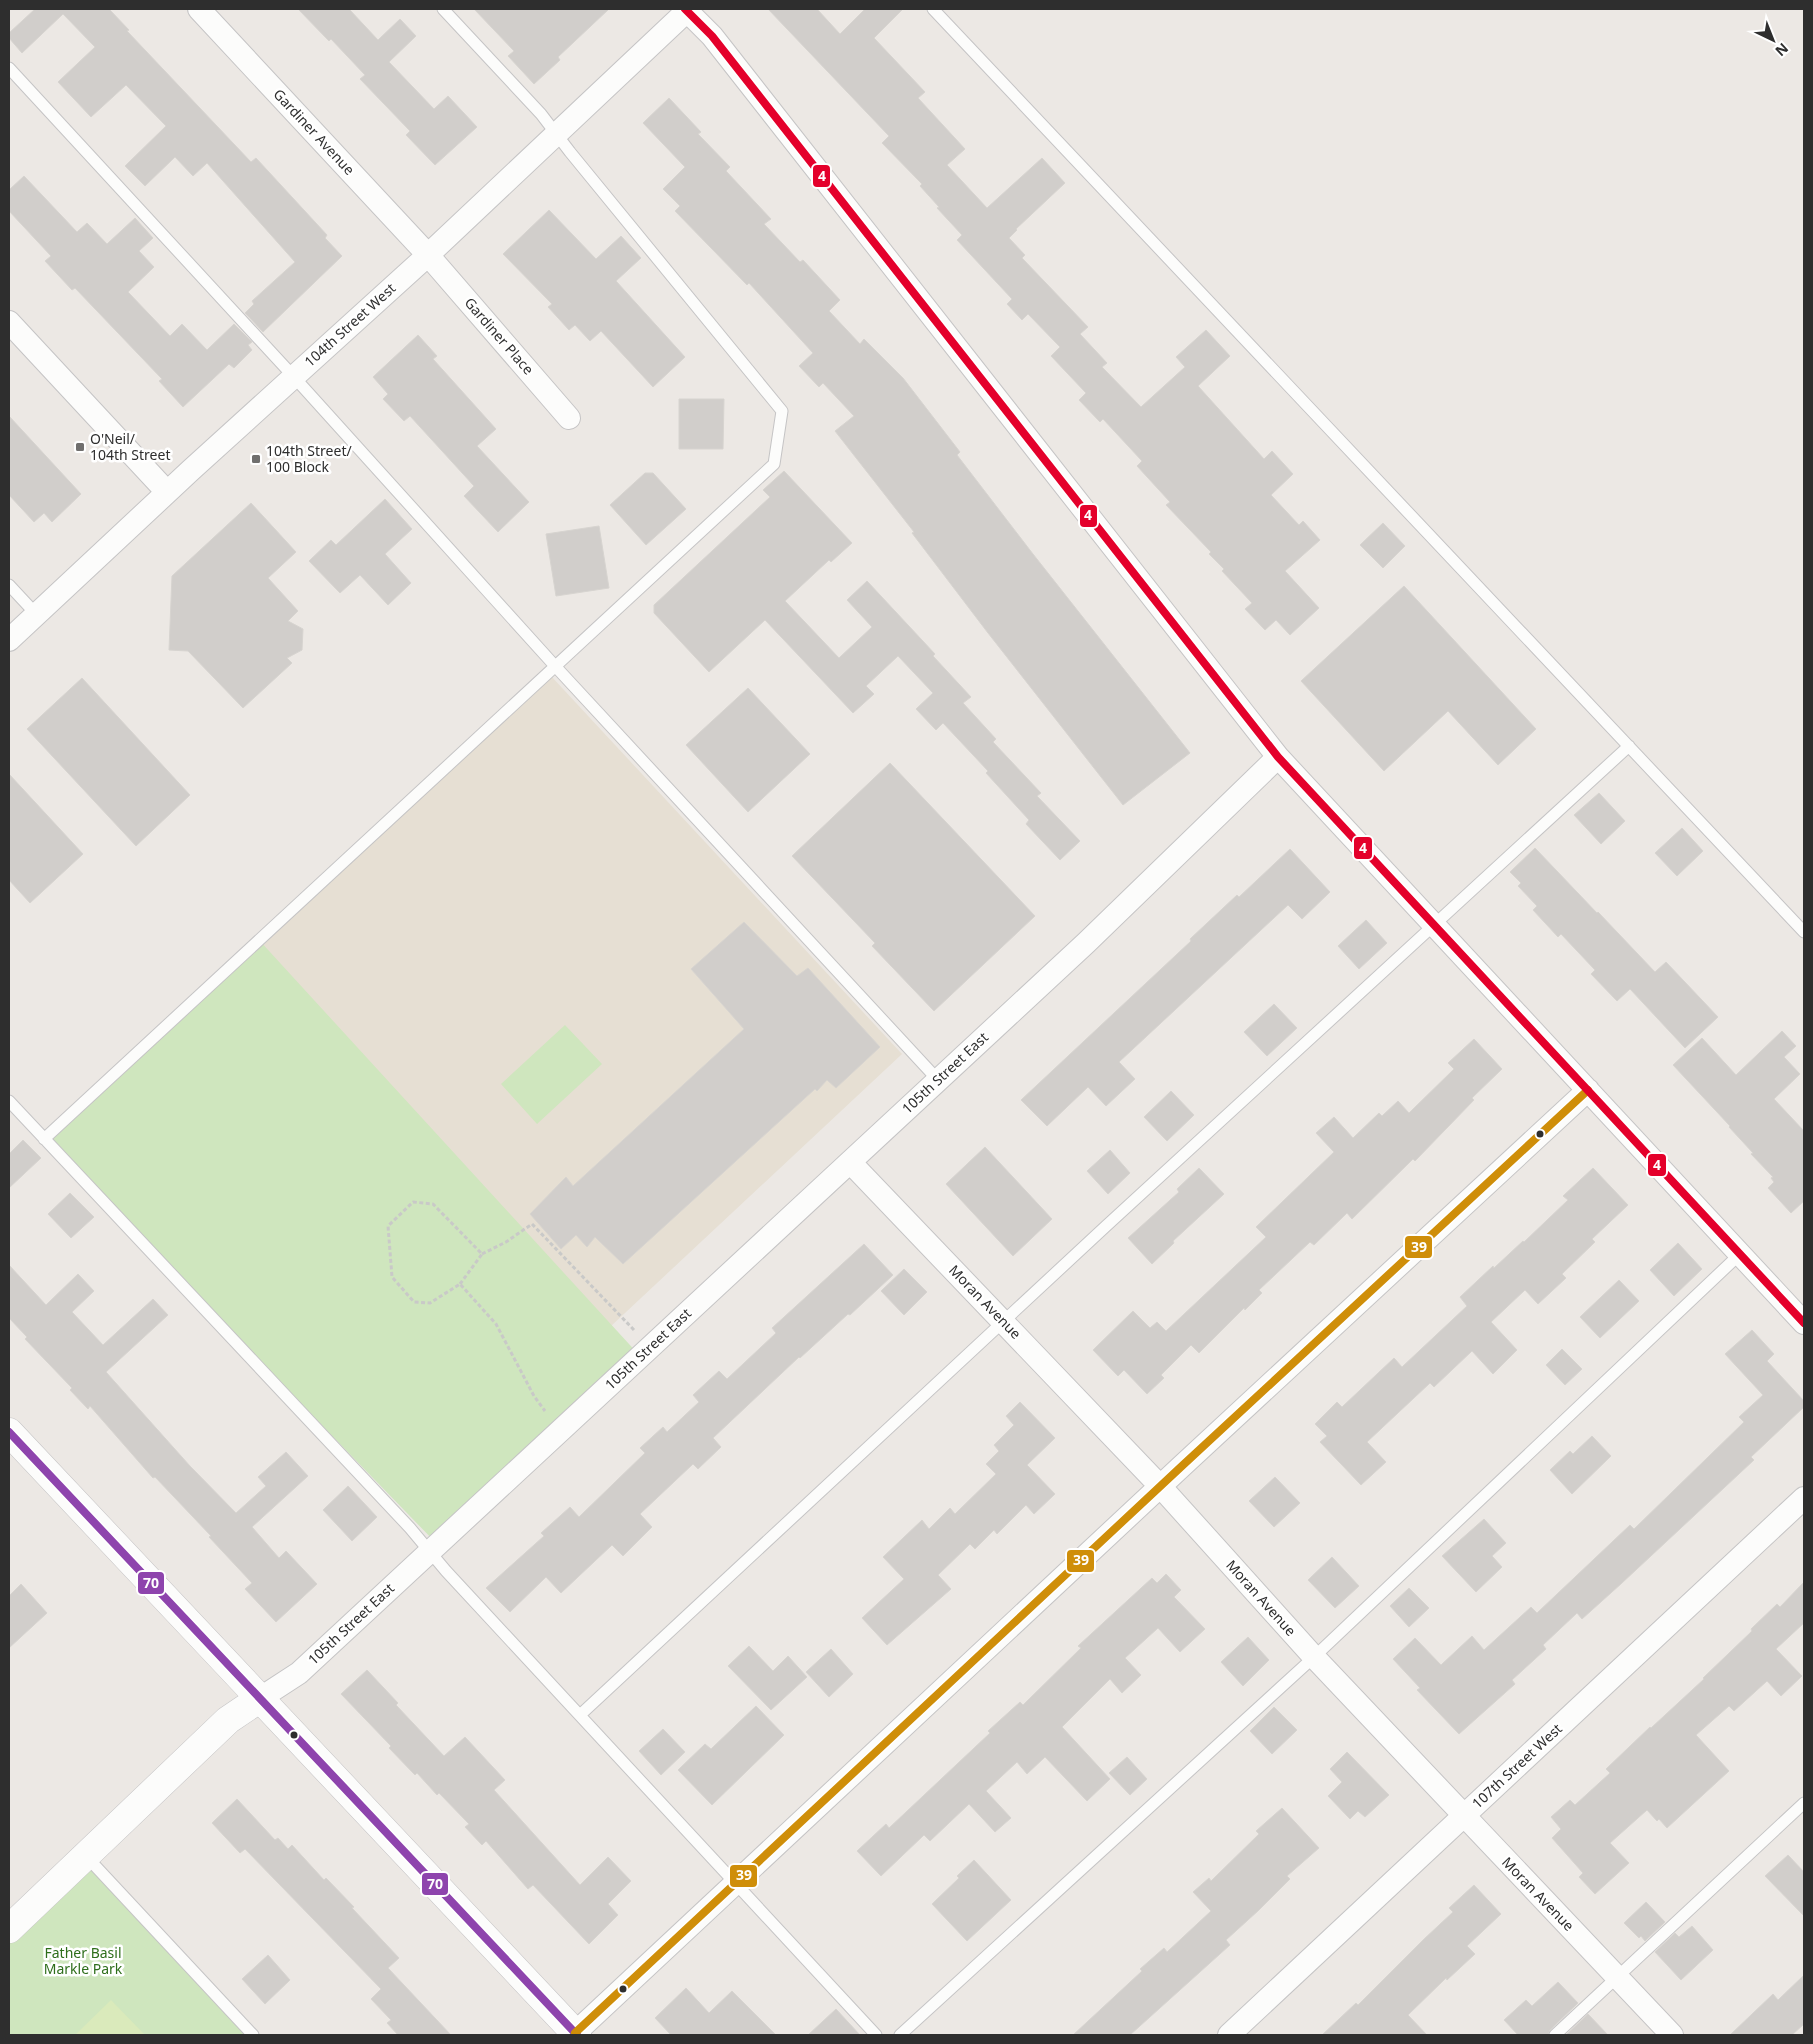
<svg xmlns="http://www.w3.org/2000/svg" width="1813" height="2044" font-family="'Noto Sans',sans-serif">
	<rect width="100%" height="100%" fill="#ece8e4"/>
	<!-- education -->
	<path fill="#e6dfd3" d="M 551,676 L 902,1054 L 610,1327 L 258,949 Z"/>
	<!-- green -->
	<path fill="#cfe6be" d="M 259,940 L 640,1356 L 437,1544 L 44,1139 Z
		M 565,1025 L 602,1064 L 537,1124 L 501,1084 Z
		M 85,1855 L 253,2035 L 9,2035 L 9,1928 Z"/>
	<!-- pitch -->
	<path fill="#daeabb" d="M 111,2000 L 145,2035 L 75,2035 Z"/>
	<!-- building -->
	<path fill="#d1cecb" stroke="#d7d4d0" d="M 35,9 L 109,9 L 129,30 L 127,31 L 251,162 L 256,158 L 327,235 L 325,238 L 342,256 L 263,332 L 245,313 L 254,304 L 252,301 L 295,262 L 207,163 L 193,176 L 175,157 L 145,186 L 125,166 L 166,126 L 126,85 L 91,117 L 58,82 L 95,47 L 63,14 L 22,53 L 9,38 L 9,33 Z
		M 298,9 L 349,9 L 378,40 L 400,19 L 416,36 L 389,62 L 434,109 L 448,96 L 477,127 L 435,165 L 406,135 L 410,131 L 360,79 L 365,75 L 331,39 L 329,41 Z
		M 474,9 L 609,9 L 558,57 L 560,60 L 534,84 L 508,56 L 514,51 Z
		M 768,9 L 817,9 L 840,34 L 865,9 L 903,9 L 874,38 L 925,92 L 918,98 L 965,149 L 947,165 L 987,208 L 1042,158 L 1065,183 L 1016,229 L 1017,230 L 1009,238 L 1025,255 L 1022,258 L 1088,327 L 1080,334 L 1107,363 L 1102,367 L 1141,407 L 1185,367 L 1176,357 L 1206,330 L 1230,356 L 1198,386 L 1264,459 L 1272,451 L 1293,474 L 1271,495 L 1299,525 L 1303,521 L 1320,540 L 1285,571 L 1319,608 L 1290,635 L 1276,620 L 1265,630 L 1245,609 L 1252,603 L 1222,571 L 1224,569 L 1209,554 L 1211,552 L 1166,505 L 1170,502 L 1137,466 L 1142,461 L 1103,419 L 1100,422 L 1079,400 L 1086,393 L 1051,356 L 1060,347 L 1028,314 L 1022,320 L 1007,304 L 1012,299 L 957,240 L 962,235 L 937,208 L 939,207 L 920,186 L 922,184 L 882,143 L 889,136 Z
		M 669,98 L 701,132 L 698,134 L 730,167 L 726,171 L 771,219 L 764,224 L 800,262 L 803,260 L 840,300 L 829,311 L 860,344 L 864,339 L 903,378 L 960,452 L 957,455 L 1033,554 L 1190,753 L 1123,805 L 988,633 L 912,533 L 914,532 L 835,431 L 854,416 L 823,383 L 819,387 L 799,366 L 813,353 L 749,283 L 747,285 L 675,211 L 680,206 L 663,189 L 685,167 L 643,123 Z
		M 24,176 L 77,232 L 87,223 L 107,244 L 135,218 L 153,238 L 139,251 L 154,267 L 128,292 L 170,336 L 182,324 L 207,350 L 234,324 L 252,342 L 248,345 L 252,350 L 234,368 L 229,364 L 183,407 L 159,381 L 162,379 L 75,288 L 72,290 L 45,261 L 51,256 L 9,211 L 9,190 Z
		M 549,210 L 596,259 L 621,236 L 641,258 L 616,281 L 685,357 L 653,387 L 601,331 L 590,341 L 575,325 L 569,330 L 548,307 L 552,304 L 503,254 Z
		M 418,335 L 437,356 L 433,359 L 496,429 L 477,446 L 529,502 L 498,532 L 464,496 L 474,486 L 410,416 L 404,421 L 383,399 L 388,394 L 373,377 Z
		M 679,399 L 724,399 L 723,449 L 679,449 Z
		M 9,416 L 81,494 L 52,522 L 44,513 L 34,522 L 9,495 Z
		M 784,471 L 852,543 L 831,562 L 829,560 L 785,601 L 839,658 L 872,627 L 847,600 L 867,581 L 935,654 L 933,656 L 971,697 L 963,703 L 996,739 L 993,742 L 1041,793 L 1037,796 L 1080,841 L 1060,860 L 1026,824 L 1029,820 L 986,773 L 988,771 L 943,723 L 936,730 L 916,709 L 933,693 L 898,656 L 866,686 L 874,694 L 853,713 L 765,620 L 709,672 L 654,613 L 654,605 L 770,497 L 763,490 Z
		M 645,473 L 653,473 L 686,509 L 646,545 L 610,505 Z
		M 385,499 L 412,529 L 385,554 L 411,583 L 388,605 L 360,575 L 340,593 L 309,561 L 331,540 L 336,545 Z
		M 251,503 L 296,552 L 268,578 L 298,611 L 288,621 L 303,629 L 302,650 L 287,658 L 292,663 L 243,708 L 188,651 L 169,650 L 172,576 Z
		M 1383,523 L 1405,546 L 1383,568 L 1360,545 Z
		M 599,526 L 609,588 L 556,596 L 546,534 Z
		M 1404,586 L 1536,729 L 1498,765 L 1448,711 L 1384,771 L 1301,681 Z
		M 82,678 L 190,795 L 136,846 L 27,729 Z
		M 748,688 L 810,754 L 748,812 L 686,745 Z
		M 890,763 L 1035,916 L 934,1011 L 872,946 L 875,943 L 792,856 Z
		M 9,774 L 83,854 L 30,903 L 9,880 Z
		M 1599,793 L 1625,821 L 1601,844 L 1574,815 Z
		M 1682,828 L 1703,851 L 1677,876 L 1655,853 Z
		M 1535,848 L 1597,913 L 1598,912 L 1655,972 L 1666,962 L 1718,1017 L 1685,1048 L 1630,989 L 1617,1001 L 1591,974 L 1595,970 L 1561,934 L 1558,937 L 1533,910 L 1537,906 L 1518,886 L 1521,883 L 1510,872 Z
		M 1290,849 L 1330,892 L 1302,919 L 1288,905 L 1119,1062 L 1135,1079 L 1106,1106 L 1088,1087 L 1047,1126 L 1021,1100 L 1191,941 L 1190,939 L 1237,895 L 1239,897 Z
		M 1366,920 L 1387,943 L 1359,969 L 1338,946 Z
		M 744,922 L 797,976 L 808,968 L 880,1047 L 836,1088 L 827,1080 L 817,1091 L 815,1089 L 623,1264 L 595,1237 L 587,1247 L 576,1235 L 561,1249 L 530,1214 L 566,1177 L 573,1186 L 744,1029 L 691,969 Z
		M 1274,1004 L 1297,1028 L 1267,1056 L 1244,1032 Z
		M 1782,1031 L 1796,1046 L 1784,1057 L 1800,1074 L 1774,1099 L 1804,1131 L 1804,1201 L 1791,1213 L 1768,1188 L 1774,1182 L 1771,1178 L 1773,1177 L 1751,1154 L 1753,1153 L 1729,1127 L 1730,1126 L 1673,1065 L 1702,1038 L 1736,1075 Z
		M 1474,1039 L 1502,1069 L 1472,1098 L 1474,1100 L 1415,1161 L 1413,1159 L 1352,1219 L 1347,1213 L 1314,1245 L 1310,1242 L 1259,1290 L 1262,1293 L 1245,1310 L 1244,1308 L 1199,1353 L 1191,1345 L 1161,1375 L 1164,1378 L 1147,1394 L 1124,1370 L 1118,1376 L 1093,1350 L 1133,1311 L 1150,1328 L 1157,1322 L 1166,1331 L 1266,1237 L 1256,1227 L 1334,1152 L 1316,1133 L 1334,1117 L 1353,1138 L 1379,1113 L 1382,1116 L 1398,1101 L 1409,1113 L 1454,1069 L 1448,1063 Z
		M 1171,1091 L 1194,1115 L 1167,1141 L 1144,1117 Z
		M 23,1140 L 41,1158 L 9,1188 L 9,1154 Z
		M 985,1147 L 1052,1219 L 1013,1256 L 946,1184 Z
		M 1110,1150 L 1130,1173 L 1108,1194 L 1087,1171 Z
		M 1199,1168 L 1224,1194 L 1173,1241 L 1174,1243 L 1152,1264 L 1128,1238 L 1179,1192 L 1177,1189 Z
		M 1593,1168 L 1628,1205 L 1592,1239 L 1595,1242 L 1562,1274 L 1566,1278 L 1538,1304 L 1525,1290 L 1491,1322 L 1517,1350 L 1493,1374 L 1472,1351 L 1434,1387 L 1430,1383 L 1367,1442 L 1386,1462 L 1361,1485 L 1320,1442 L 1327,1436 L 1315,1424 L 1337,1402 L 1342,1407 L 1394,1358 L 1402,1367 L 1467,1306 L 1460,1297 L 1493,1266 L 1494,1268 L 1523,1241 L 1524,1242 L 1568,1200 L 1563,1196 Z
		M 70,1193 L 94,1217 L 71,1238 L 48,1214 Z
		M 1678,1243 L 1702,1269 L 1674,1296 L 1650,1270 Z
		M 864,1244 L 893,1275 L 850,1315 L 848,1314 L 800,1358 L 799,1357 L 713,1438 L 721,1447 L 698,1469 L 693,1464 L 640,1514 L 652,1527 L 623,1556 L 612,1545 L 561,1593 L 546,1577 L 510,1612 L 486,1588 L 544,1536 L 541,1533 L 570,1507 L 579,1517 L 645,1453 L 640,1448 L 663,1427 L 667,1432 L 699,1402 L 693,1395 L 719,1371 L 727,1379 L 776,1333 L 772,1328 Z
		M 9,1265 L 46,1305 L 78,1274 L 94,1291 L 72,1312 L 103,1345 L 153,1299 L 168,1315 L 106,1372 L 190,1466 L 236,1513 L 266,1486 L 258,1477 L 286,1452 L 308,1476 L 252,1527 L 279,1558 L 286,1551 L 317,1584 L 276,1622 L 245,1589 L 252,1583 L 209,1537 L 211,1536 L 155,1477 L 153,1478 L 90,1406 L 88,1409 L 70,1390 L 72,1388 L 25,1339 L 27,1337 L 9,1318 Z
		M 904,1269 L 927,1292 L 904,1315 L 881,1291 Z
		M 1619,1280 L 1639,1301 L 1600,1338 L 1580,1317 Z
		M 1752,1330 L 1774,1354 L 1767,1361 L 1804,1401 L 1804,1407 L 1751,1457 L 1754,1460 L 1622,1583 L 1582,1619 L 1577,1613 L 1543,1645 L 1546,1649 L 1512,1680 L 1515,1684 L 1459,1734 L 1417,1690 L 1420,1688 L 1393,1659 L 1415,1638 L 1441,1665 L 1472,1636 L 1484,1650 L 1531,1607 L 1537,1613 L 1630,1525 L 1634,1529 L 1744,1422 L 1739,1417 L 1763,1395 L 1725,1354 Z
		M 1562,1349 L 1582,1369 L 1565,1385 L 1546,1365 Z
		M 1020,1402 L 1055,1438 L 1027,1465 L 1055,1494 L 1034,1514 L 1026,1505 L 997,1534 L 994,1530 L 975,1549 L 970,1544 L 938,1575 L 951,1589 L 887,1645 L 862,1618 L 904,1579 L 883,1557 L 922,1520 L 929,1529 L 950,1508 L 955,1514 L 996,1474 L 986,1464 L 999,1451 L 994,1445 L 1014,1425 L 1006,1416 Z
		M 1592,1436 L 1611,1456 L 1572,1494 L 1550,1470 L 1570,1451 L 1573,1454 Z
		M 1275,1477 L 1300,1503 L 1274,1527 L 1249,1501 Z
		M 348,1486 L 377,1517 L 352,1541 L 323,1510 Z
		M 1484,1519 L 1506,1543 L 1492,1556 L 1502,1567 L 1476,1592 L 1442,1556 Z
		M 1332,1557 L 1359,1586 L 1335,1608 L 1308,1580 Z
		M 1166,1574 L 1181,1590 L 1174,1597 L 1205,1629 L 1180,1652 L 1158,1628 L 1125,1658 L 1141,1675 L 1122,1693 L 1110,1679 L 1062,1727 L 1110,1779 L 1087,1801 L 1045,1757 L 1027,1774 L 1017,1762 L 986,1791 L 1011,1818 L 995,1832 L 969,1804 L 930,1841 L 924,1835 L 881,1876 L 857,1851 L 886,1824 L 889,1828 L 990,1733 L 988,1731 L 1020,1702 L 1023,1705 L 1081,1648 L 1078,1646 L 1152,1578 L 1157,1583 Z
		M 1804,1582 L 1804,1623 L 1776,1649 L 1802,1676 L 1781,1696 L 1767,1681 L 1734,1711 L 1729,1706 L 1696,1735 L 1729,1771 L 1667,1828 L 1659,1819 L 1657,1821 L 1647,1810 L 1610,1843 L 1629,1863 L 1595,1894 L 1579,1877 L 1583,1873 L 1552,1838 L 1561,1829 L 1551,1817 L 1570,1800 L 1575,1805 L 1610,1773 L 1606,1769 L 1650,1727 L 1651,1728 L 1704,1679 L 1703,1678 L 1752,1631 L 1751,1629 L 1777,1604 L 1780,1607 Z
		M 21,1584 L 47,1613 L 9,1648 L 9,1596 Z
		M 1409,1588 L 1429,1608 L 1409,1627 L 1390,1606 Z
		M 1248,1637 L 1269,1660 L 1243,1686 L 1221,1662 Z
		M 749,1646 L 773,1671 L 788,1656 L 807,1677 L 771,1710 L 728,1666 Z
		M 831,1649 L 853,1674 L 829,1697 L 806,1672 Z
		M 367,1670 L 398,1703 L 396,1705 L 444,1756 L 465,1737 L 505,1780 L 494,1790 L 580,1885 L 608,1857 L 631,1881 L 608,1904 L 618,1915 L 589,1944 L 533,1885 L 528,1889 L 486,1841 L 482,1845 L 465,1827 L 469,1824 L 439,1793 L 437,1795 L 417,1773 L 415,1775 L 389,1748 L 391,1746 L 341,1694 Z
		M 756,1706 L 784,1735 L 712,1805 L 678,1770 L 705,1744 L 711,1749 Z
		M 1274,1707 L 1297,1730 L 1272,1754 L 1250,1731 Z
		M 663,1729 L 685,1752 L 661,1775 L 639,1751 Z
		M 1347,1752 L 1389,1795 L 1365,1817 L 1358,1811 L 1350,1819 L 1328,1796 L 1342,1782 L 1330,1769 Z
		M 1127,1757 L 1147,1779 L 1130,1795 L 1109,1773 Z
		M 237,1799 L 275,1840 L 278,1838 L 288,1849 L 292,1845 L 324,1880 L 326,1878 L 354,1907 L 352,1908 L 399,1958 L 388,1968 L 451,2035 L 398,2035 L 387,2023 L 391,2020 L 371,1999 L 381,1989 L 245,1849 L 240,1853 L 212,1823 Z
		M 1282,1808 L 1319,1848 L 1287,1876 L 1290,1879 L 1259,1910 L 1226,1940 L 1230,1945 L 1130,2035 L 1073,2035 L 1142,1971 L 1140,1969 L 1164,1948 L 1167,1952 L 1211,1911 L 1193,1892 L 1209,1878 L 1211,1881 L 1259,1834 L 1256,1831 Z
		M 1788,1855 L 1804,1872 L 1804,1916 L 1765,1876 Z
		M 974,1860 L 1011,1900 L 967,1941 L 932,1904 L 959,1878 L 957,1876 Z
		M 1474,1885 L 1501,1914 L 1467,1946 L 1475,1954 L 1447,1980 L 1446,1978 L 1408,2015 L 1427,2035 L 1322,2035 L 1356,2003 L 1358,2005 L 1423,1940 L 1453,1912 L 1449,1908 Z
		M 1646,1902 L 1665,1922 L 1645,1941 L 1641,1936 L 1639,1938 L 1624,1923 Z
		M 1692,1926 L 1713,1950 L 1681,1980 L 1655,1952 L 1675,1933 L 1679,1937 Z
		M 268,1955 L 290,1980 L 265,2004 L 242,1979 Z
		M 1804,1975 L 1804,2024 L 1792,2035 L 1730,2035 L 1773,1994 L 1778,2000 Z
		M 1558,1982 L 1578,2003 L 1550,2030 L 1548,2035 L 1518,2035 L 1504,2020 L 1526,2000 L 1532,2006 Z
		M 686,1988 L 709,2013 L 732,1991 L 776,2035 L 671,2035 L 655,2018 Z
		M 836,2009 L 860,2035 L 808,2035 Z
		M 1588,2014 L 1608,2035 L 1566,2035 Z"/>
	<g fill="none" stroke-linecap="round" stroke-linejoin="round">
		<defs>
			<path id="lane" d="M 933,9 L 1804,932
				M 9,68 L 294,377 L 555,666 L 938,1080
				M 9,585 L 36,614
				M 9,1101 L 410,1528 L 446,1571 L 876,2035
				M 44,1139 L 774,464 L 782,411 L 570,152 L 541,114 L 443,9
				M 580,1715 L 1105,1227 L 1629,746
				M 85,1855 L 253,2035
				M 900,2035 L 1314,1657 L 1740,1254
				M 1555,2035 L 1804,1803"/>
			<path id="street" d="M 199,9 L 428,255 L 569,418
				M 685,9 L 712,36 L 1278,757 L 1804,1323
				M 9,322 L 167,492
				M 9,640 L 191,470 L 428,255 L 689,9
				M 850,1162 L 1160,1486 L 1314,1657 L 1672,2035
				M 259,1699 L 299,1673 L 1086,943 L 1278,757
				M 575,2033 L 1183,1465 L 1588,1090
				M 1229,2035 L 1804,1498"/>
			<path id="secondary" d="M 9,1432 L 577,2035
				M 9,1929 L 228,1720 L 259,1699"/>
		</defs>
		<!-- lane casing -->
		<use href="#lane" stroke="#c5c4c5" stroke-width="13"/>
		<!-- street casing -->
		<use href="#street" stroke="#c5c4c5" stroke-width="24"/>
		<!-- secondary casing -->
		<use href="#secondary" stroke="#c5c4c5" stroke-width="29"/>
		<!-- path -->
		<path stroke="#c9c9c8" stroke-width="3" stroke-dasharray="4 2.5" stroke-linecap="butt" d="M 482,1254 L 506,1242 L 532,1224 L 634,1330
			M 460,1284 L 482,1254 L 433,1204 L 413,1202 L 388,1226 L 392,1277 L 414,1302 L 430,1303 L 460,1284 L 496,1324 L 534,1396 L 545,1411"/>
		<!-- lane -->
		<use href="#lane" stroke="#fcfcfb" stroke-width="11"/>
		<!-- street -->
		<use href="#street" stroke="#fcfcfb" stroke-width="22"/>
		<!-- secondary -->
		<use href="#secondary" stroke="#fcfcfb" stroke-width="28"/>
		<defs>
			<path id="bus-1" d="M 9,1432 L 577,2035"/>
			<path id="bus-2" d="M 575,2033 L 1183,1465 L 1588,1090"/>
			<path id="bus-3" d="M 685,9 L 712,36 L 1278,757 L 1804,1323"/>
		</defs>
		<!-- bus-1 casing -->
		<use href="#bus-1" stroke="#fff" stroke-width="11"/>
		<!-- bus-2 casing -->
		<use href="#bus-2" stroke="#fff" stroke-width="11"/>
		<!-- bus-3 casing -->
		<use href="#bus-3" stroke="#fff" stroke-width="11"/>
		<!-- bus-1 -->
		<use href="#bus-1" stroke="#8e44ad" stroke-width="8"/>
		<!-- bus-2 -->
		<use href="#bus-2" stroke="#cf8e09" stroke-width="8"/>
		<!-- bus-3 -->
		<use href="#bus-3" stroke="#e4002b" stroke-width="8"/>
	</g>
	<!-- markers -->
	<g fill="#706f6e" stroke="#fff" stroke-width="2">
		<rect x="75" y="442" width="10" height="10" rx="2.5"/>
		<rect x="251" y="454" width="10" height="10" rx="2.5"/>
	</g>
	<g fill="#2e2e2e" stroke="#fff" stroke-width="2">
		<circle cx="1540" cy="1134" r="4.5"/>
		<circle cx="294" cy="1735" r="4.5"/>
		<circle cx="623" cy="1989" r="4.5"/>
	</g>
	<g text-anchor="middle" stroke-width="5" stroke-linejoin="round" paint-order="stroke">
		<!-- street labels -->
		<g font-size="14" fill="#2e2e2e" stroke="#fff">
			<text transform="translate(314 132) rotate(47)" y="5">Gardiner Avenue</text>
			<text transform="translate(350 325) rotate(-42)" y="5">104th Street West</text>
			<text transform="translate(499 336) rotate(49)" y="5">Gardiner Place</text>
			<text transform="translate(945 1073) rotate(-43)" y="5">105th Street East</text>
			<text transform="translate(985 1302) rotate(46)" y="5">Moran Avenue</text>
			<text transform="translate(648 1349) rotate(-43)" y="5">105th Street East</text>
			<text transform="translate(1261 1598) rotate(48)" y="5">Moran Avenue</text>
			<text transform="translate(351 1624) rotate(-43)" y="5">105th Street East</text>
			<text transform="translate(1517 1766) rotate(-43)" y="5">107th Street West</text>
			<text transform="translate(1538 1894) rotate(46)" y="5">Moran Avenue</text>
		</g>
		<!-- poi labels -->
		<g font-size="14" fill="#2e2e2e" stroke="#fff" text-anchor="start">
			<text x="90" y="444">O'Neil/<tspan x="90" dy="16">104th Street</tspan></text>
			<text x="266" y="456">104th Street/<tspan x="266" dy="16">100 Block</tspan></text>
		</g>
		<!-- park labels -->
		<g font-size="14" fill="#2e6e1b" stroke="#fff">
			<text x="83" y="1958">Father Basil<tspan x="83" dy="16">Markle Park</tspan></text>
		</g>
	</g>
	<g stroke="#fff" stroke-width="2">
		<rect x="812" y="164" width="19" height="24" rx="5" fill="#e4002b"/>
		<rect x="1079" y="504" width="19" height="24" rx="5" fill="#e4002b"/>
		<rect x="1353" y="836" width="20" height="24" rx="5" fill="#e4002b"/>
		<rect x="1647" y="1153" width="20" height="24" rx="5" fill="#e4002b"/>
		<rect x="1404" y="1235" width="29" height="24" rx="5" fill="#cf8e09"/>
		<rect x="1066" y="1549" width="29" height="24" rx="5" fill="#cf8e09"/>
		<rect x="137" y="1571" width="28" height="24" rx="5" fill="#8e44ad"/>
		<rect x="729" y="1864" width="29" height="24" rx="5" fill="#cf8e09"/>
		<rect x="421" y="1872" width="28" height="24" rx="5" fill="#8e44ad"/>
	</g>
	<g font-size="14" text-anchor="middle" font-weight="bold" fill="#fff">
		<text x="822" y="181">4</text>
		<text x="1088" y="520">4</text>
		<text x="1363" y="853">4</text>
		<text x="1657" y="1170">4</text>
		<text x="1419" y="1252">39</text>
		<text x="1081" y="1565">39</text>
		<text x="151" y="1588">70</text>
		<text x="744" y="1880">39</text>
		<text x="435" y="1889">70</text>
	</g>
	<!-- border -->
	<rect width="1813" height="2044" fill="none" stroke="#2e2e2e" stroke-width="20"/>
	<!-- north arrow -->
	<g transform="translate(1773 40) rotate(137)" stroke="#ffffff" stroke-width="4" paint-order="stroke">
	<path d="M0-4L9 19L0 12L-9 19Z" fill="#2e2e2e"/>
	<text y="-8" font-size="14" font-weight="bold" text-anchor="middle" fill="#2e2e2e">N</text>
	</g>
</svg>
